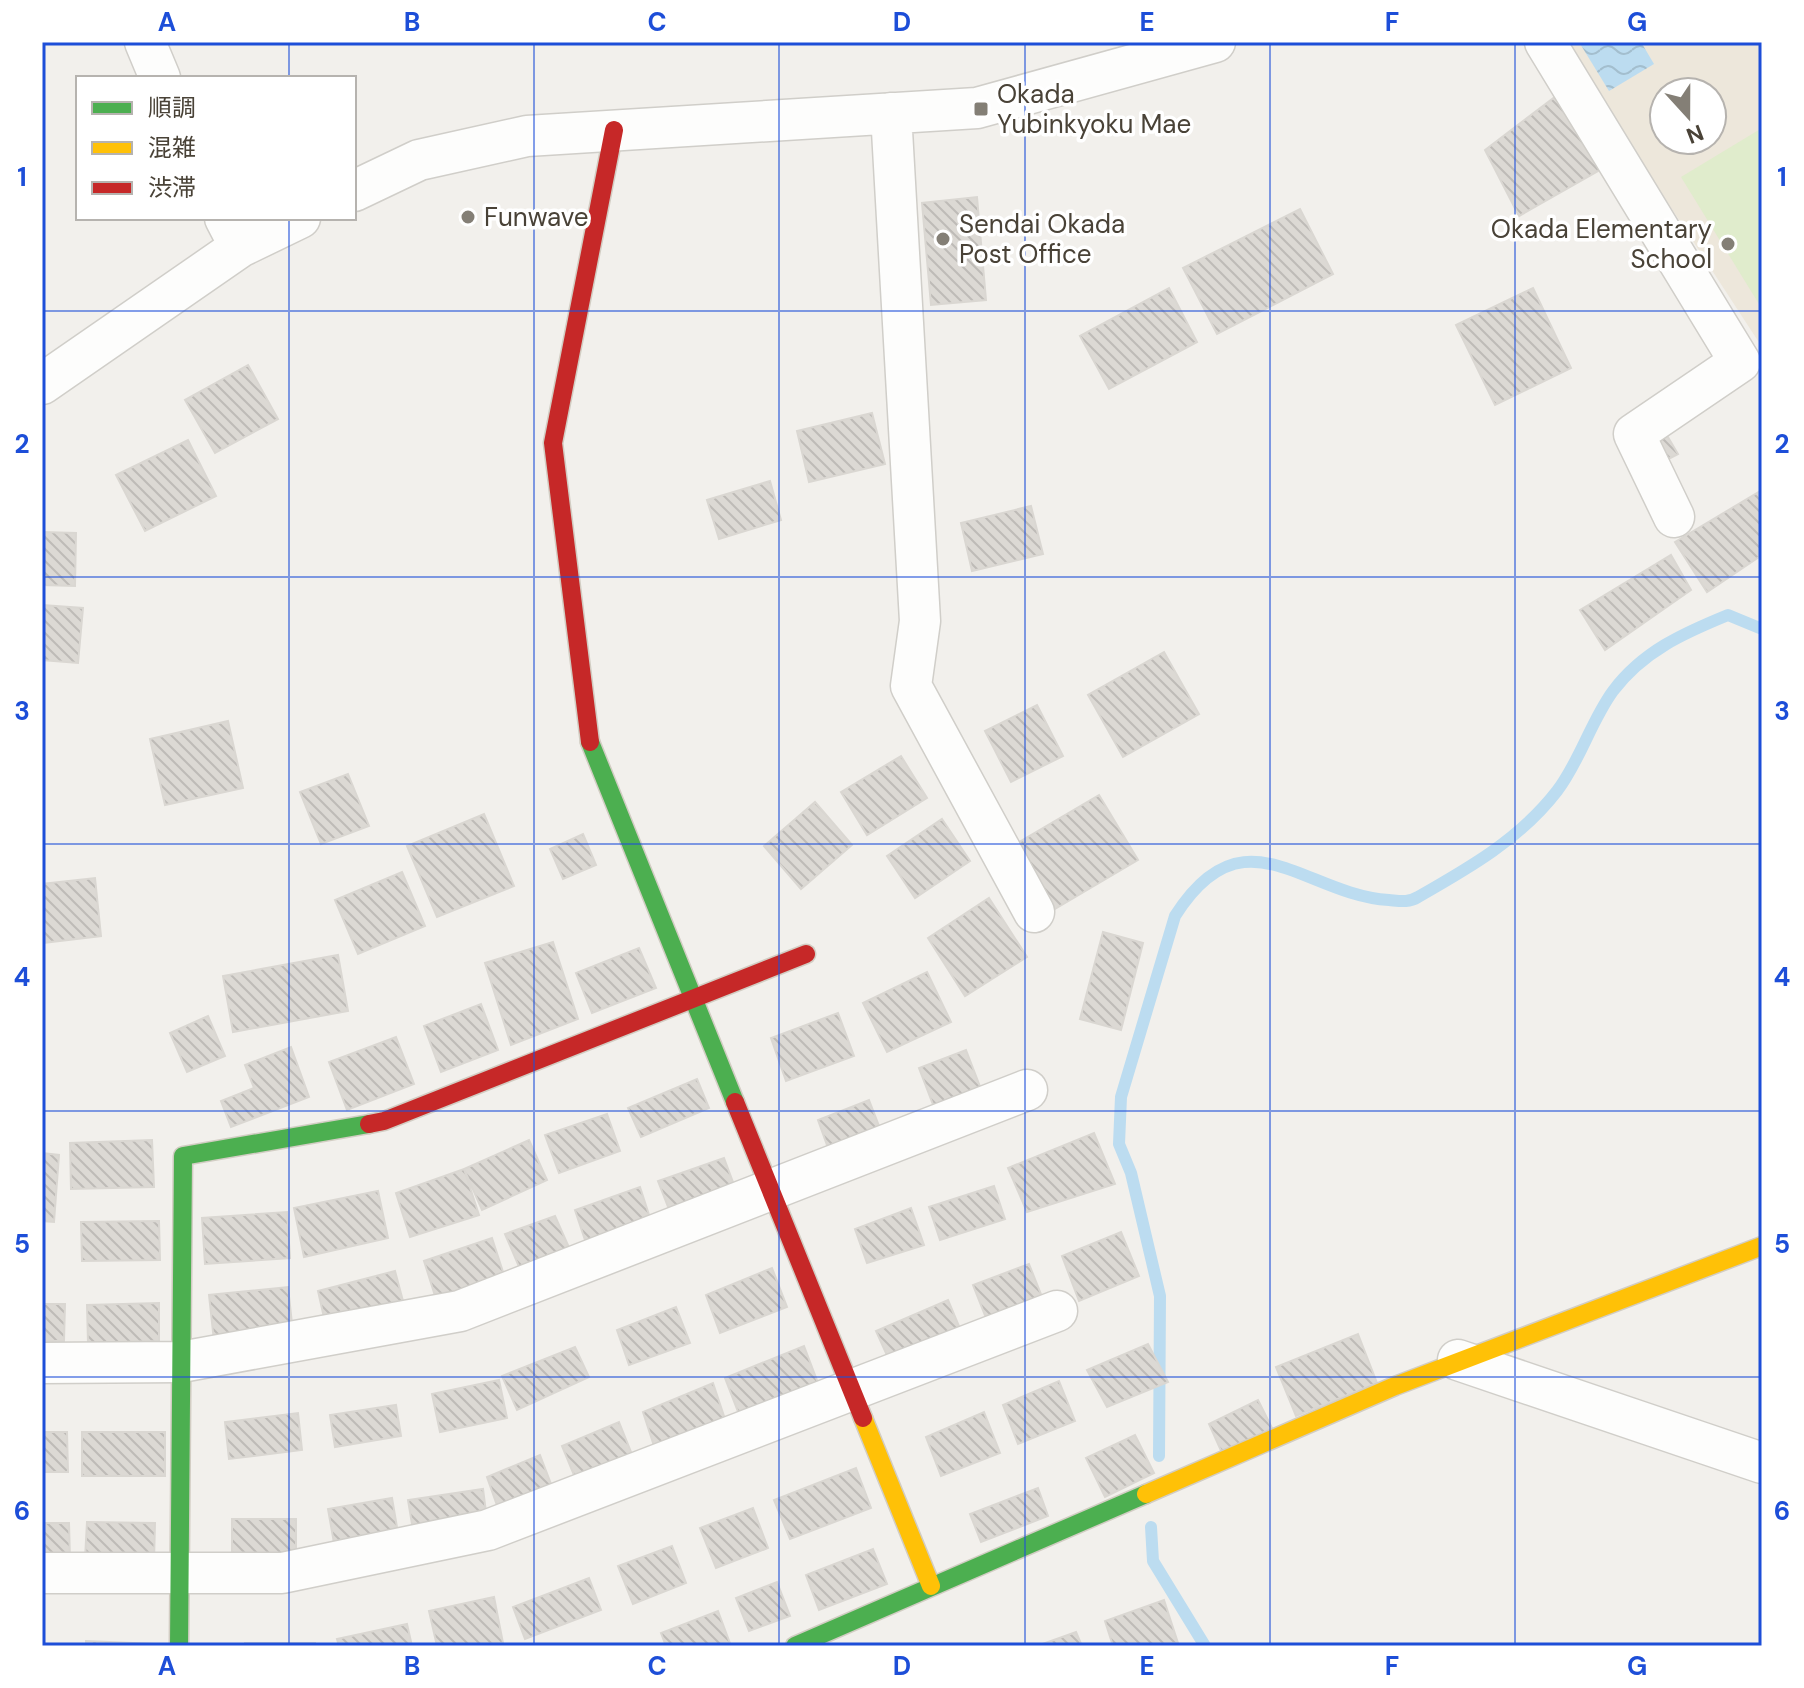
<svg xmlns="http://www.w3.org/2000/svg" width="1804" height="1688" font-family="'DM Sans','Noto Sans JP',sans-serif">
	<defs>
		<pattern id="water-waves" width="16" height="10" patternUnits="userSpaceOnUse" patternTransform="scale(2)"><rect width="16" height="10" fill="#bcdcf0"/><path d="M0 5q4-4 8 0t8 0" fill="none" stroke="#a3bece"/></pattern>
		<pattern id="building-back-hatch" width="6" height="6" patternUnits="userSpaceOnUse" patternTransform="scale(2)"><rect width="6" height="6" fill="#dcd9d4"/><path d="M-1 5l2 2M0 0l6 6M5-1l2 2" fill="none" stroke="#bebbb7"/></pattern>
	</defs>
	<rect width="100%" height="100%" fill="#f2f0ec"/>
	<!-- education -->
	<path fill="#ede7db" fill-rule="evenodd" d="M 1563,42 L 1762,42 L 1762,347 ZM 1664,92 L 1712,92 L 1712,140 L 1664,140 Z"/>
	<!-- pitch -->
	<path fill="#e0eccc" d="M 1762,128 L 1762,309 L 1681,177 Z"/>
	<!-- water -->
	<path fill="url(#water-waves)" d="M 1579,42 L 1641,42 L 1654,64 L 1609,91 Z"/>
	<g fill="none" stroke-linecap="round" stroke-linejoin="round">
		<!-- stream -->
		<path stroke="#bcdcf0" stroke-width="12" d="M 1159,1456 L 1160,1296 L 1131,1173 L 1119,1144 L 1121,1097 L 1175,916 C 1244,807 1304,895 1389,900 C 1400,901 1408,903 1418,897 C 1469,868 1520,839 1557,791 C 1580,761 1591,721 1613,691 C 1643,651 1684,633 1728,615 L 1762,629
			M 1151,1527 L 1153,1561 L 1205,1646"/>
	</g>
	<!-- building -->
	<path fill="url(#building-back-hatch)" stroke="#dad7d2" stroke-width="2" d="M 1564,90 L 1605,167 L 1519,216 L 1485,150 Z
		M 977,197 L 986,300 L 931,305 L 922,203 Z
		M 1300,209 L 1333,274 L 1217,334 L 1183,268 Z
		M 1169,288 L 1197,342 L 1109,389 L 1080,336 Z
		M 1533,288 L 1571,368 L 1495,405 L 1456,325 Z
		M 248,365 L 278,419 L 215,453 L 185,400 Z
		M 872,413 L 885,464 L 809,482 L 797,431 Z
		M 1662,427 L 1678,454 L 1657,465 L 1642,436 Z
		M 188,440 L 216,496 L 145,531 L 116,475 Z
		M 770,481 L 781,520 L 719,539 L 707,500 Z
		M 1762,490 L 1762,555 L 1707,592 L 1675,542 Z
		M 1031,506 L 1043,554 L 972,571 L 961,523 Z
		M 42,532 L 76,533 L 75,586 L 42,585 Z
		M 1671,555 L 1691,590 L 1605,650 L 1580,610 Z
		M 42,605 L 83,608 L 78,663 L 42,660 Z
		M 1164,652 L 1199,714 L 1123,757 L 1088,695 Z
		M 1037,705 L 1063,756 L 1011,782 L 985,731 Z
		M 228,721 L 243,788 L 165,805 L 150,739 Z
		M 901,756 L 927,798 L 867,835 L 841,792 Z
		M 348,774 L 369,826 L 321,844 L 300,792 Z
		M 1099,795 L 1138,860 L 1055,909 L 1016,844 Z
		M 815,802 L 852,845 L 801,889 L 764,846 Z
		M 484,814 L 514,886 L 437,917 L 407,846 Z
		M 942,819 L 970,861 L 915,898 L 887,856 Z
		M 583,834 L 596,865 L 563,879 L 550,849 Z
		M 402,872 L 425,926 L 358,954 L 335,900 Z
		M 95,878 L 101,936 L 42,943 L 42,884 Z
		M 989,898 L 1027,957 L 965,996 L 928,938 Z
		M 1103,932 L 1143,943 L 1121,1030 L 1080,1019 Z
		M 553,942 L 578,1019 L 511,1045 L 485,963 Z
		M 639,948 L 656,988 L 592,1013 L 576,973 Z
		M 338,955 L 348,1011 L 233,1032 L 223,976 Z
		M 927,972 L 951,1022 L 887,1052 L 863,1003 Z
		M 481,1004 L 498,1050 L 441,1072 L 424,1026 Z
		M 838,1013 L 854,1056 L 786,1081 L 771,1038 Z
		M 208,1016 L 225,1056 L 187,1072 L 170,1033 Z
		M 396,1037 L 414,1084 L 347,1110 L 329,1062 Z
		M 291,1047 L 309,1097 L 231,1127 L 221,1101 L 254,1088 L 245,1065 Z
		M 966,1050 L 984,1097 L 937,1115 L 919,1068 Z
		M 697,1079 L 709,1108 L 641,1137 L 628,1108 Z
		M 869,1100 L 884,1139 L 832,1159 L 818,1120 Z
		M 607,1114 L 620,1151 L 559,1173 L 545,1135 Z
		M 1094,1133 L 1115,1184 L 1027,1212 L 1008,1168 Z
		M 152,1140 L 154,1187 L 71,1189 L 70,1143 Z
		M 529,1140 L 547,1180 L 482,1210 L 464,1169 Z
		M 42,1153 L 59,1155 L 54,1222 L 42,1221 Z
		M 724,1158 L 737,1193 L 672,1217 L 658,1181 Z
		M 464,1169 L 479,1215 L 410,1237 L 396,1193 Z
		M 994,1186 L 1005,1219 L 940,1240 L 929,1207 Z
		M 640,1187 L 652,1224 L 587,1246 L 575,1210 Z
		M 378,1191 L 388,1238 L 304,1257 L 294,1208 Z
		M 911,1208 L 924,1245 L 867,1263 L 855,1229 Z
		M 287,1212 L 290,1258 L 205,1264 L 202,1218 Z
		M 555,1216 L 571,1252 L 520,1269 L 505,1234 Z
		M 159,1221 L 160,1260 L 82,1261 L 81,1222 Z
		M 1121,1232 L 1139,1276 L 1079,1301 L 1062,1256 Z
		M 492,1238 L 504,1275 L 436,1299 L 424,1261 Z
		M 1029,1264 L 1046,1307 L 990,1328 L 973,1285 Z
		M 772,1268 L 787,1307 L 720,1333 L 706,1295 Z
		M 395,1271 L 403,1301 L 325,1322 L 318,1291 Z
		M 288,1287 L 293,1333 L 214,1341 L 209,1295 Z
		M 948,1300 L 961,1331 L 890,1362 L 876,1331 Z
		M 159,1303 L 159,1341 L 88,1343 L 87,1305 Z
		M 42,1304 L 65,1304 L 64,1341 L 42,1341 Z
		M 676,1307 L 690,1343 L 629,1365 L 617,1330 Z
		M 1358,1334 L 1377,1383 L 1296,1416 L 1276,1367 Z
		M 1148,1344 L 1168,1382 L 1107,1407 L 1087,1370 Z
		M 804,1346 L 821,1391 L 742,1422 L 725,1378 Z
		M 575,1347 L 589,1377 L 517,1410 L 502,1376 Z
		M 499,1380 L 507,1418 L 440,1432 L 432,1394 Z
		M 1059,1381 L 1075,1421 L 1018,1444 L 1003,1405 Z
		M 713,1383 L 727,1425 L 655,1449 L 643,1412 Z
		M 1258,1400 L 1272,1428 L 1222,1453 L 1209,1424 Z
		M 396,1405 L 401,1436 L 335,1447 L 330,1415 Z
		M 984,1412 L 1000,1453 L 941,1476 L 926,1437 Z
		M 298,1413 L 302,1450 L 229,1459 L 225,1422 Z
		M 619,1422 L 633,1457 L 576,1480 L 562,1446 Z
		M 42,1432 L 67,1432 L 68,1472 L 42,1472 Z
		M 82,1432 L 165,1432 L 165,1476 L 82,1476 Z
		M 1135,1435 L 1154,1473 L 1105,1497 L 1086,1458 Z
		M 540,1455 L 554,1492 L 499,1511 L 487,1477 Z
		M 856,1468 L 871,1508 L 790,1539 L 774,1500 Z
		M 1038,1488 L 1048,1516 L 981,1542 L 970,1514 Z
		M 483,1489 L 487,1520 L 413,1530 L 408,1500 Z
		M 392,1498 L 398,1533 L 334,1543 L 328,1509 Z
		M 753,1508 L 768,1548 L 716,1568 L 700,1528 Z
		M 232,1519 L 296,1519 L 296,1558 L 232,1558 Z
		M 87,1522 L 155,1523 L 154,1561 L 85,1559 Z
		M 42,1523 L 69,1523 L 70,1560 L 42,1560 Z
		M 672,1546 L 686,1583 L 633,1604 L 618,1566 Z
		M 873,1549 L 887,1584 L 819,1610 L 806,1575 Z
		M 589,1578 L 601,1610 L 525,1639 L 513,1607 Z
		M 777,1582 L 790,1616 L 749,1631 L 736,1598 Z
		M 494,1597 L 503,1643 L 437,1646 L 429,1611 Z
		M 1164,1600 L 1178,1643 L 1113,1646 L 1105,1621 Z
		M 718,1611 L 731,1646 L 666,1646 L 661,1633 Z
		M 407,1624 L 412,1646 L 339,1646 L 337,1639 Z
		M 1076,1632 L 1082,1646 L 1037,1646 Z
		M 86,1641 L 155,1644 L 155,1646 L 86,1646 Z
		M 245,1643 L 315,1643 L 315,1646 L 245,1646 Z"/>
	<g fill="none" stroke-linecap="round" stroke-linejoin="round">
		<defs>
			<path id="street" d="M 145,42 L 160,78
				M 1545,42 L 1740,362 L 1634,434 L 1674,517
				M 891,113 L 920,621 L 911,686 L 1034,912
				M 354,191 L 419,160 L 527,136 L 977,108 L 1215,42
				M 225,218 L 240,247
				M 42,384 L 240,247 L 300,218
				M 1458,1360 L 1762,1463
				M 42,1363 L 181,1362 L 460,1311 L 1027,1090
				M 42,1573 L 282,1573 L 488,1530 L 1057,1311"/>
			<path id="fast" d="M 590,742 L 735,1102
				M 179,1646 L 183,1156 L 369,1124
				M 795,1646 L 1146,1494"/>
			<path id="slow" d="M 863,1418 L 931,1586
				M 1146,1494 L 1395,1386 L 1762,1246"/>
			<path id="jam" d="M 590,742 L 553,443 L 614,130
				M 735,1102 L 863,1418
				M 369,1124 L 384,1121 L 806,954"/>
		</defs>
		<!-- street casing -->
		<use href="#street" stroke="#d0cec9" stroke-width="43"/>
		<!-- fast casing -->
		<use href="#fast" stroke="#d2cdc3" stroke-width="21"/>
		<!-- slow casing -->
		<use href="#slow" stroke="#d2cdc3" stroke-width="21"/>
		<!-- jam casing -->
		<use href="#jam" stroke="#d2cdc3" stroke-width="21"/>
		<!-- street -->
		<use href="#street" stroke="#fdfdfc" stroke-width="40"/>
		<!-- fast -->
		<use href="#fast" stroke="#4caf50" stroke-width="18"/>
		<!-- slow -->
		<use href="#slow" stroke="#ffc107" stroke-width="18"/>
		<!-- jam -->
		<use href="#jam" stroke="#c62828" stroke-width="18"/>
	</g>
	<!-- grid -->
	<path fill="none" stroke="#1d4ed8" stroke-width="2" stroke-opacity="0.55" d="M 289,42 L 289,78M 534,42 L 534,1646M 779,42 L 779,1646M 1025,42 L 1025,1646M 1270,42 L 1270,1646M 1515,42 L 1515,1646M 289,218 L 289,1646M 42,311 L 1762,311M 42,577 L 1762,577M 42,844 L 1762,844M 42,1111 L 1762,1111M 42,1377 L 1762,1377"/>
	<!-- markers -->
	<g fill="#847f76" stroke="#fff" stroke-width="3">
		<rect x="973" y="101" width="16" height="16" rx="4"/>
		<circle cx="468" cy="217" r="8"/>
		<circle cx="943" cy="239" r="8"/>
		<circle cx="1728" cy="244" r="8"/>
	</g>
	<g text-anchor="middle" stroke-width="7" stroke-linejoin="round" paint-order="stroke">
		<!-- poi labels -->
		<g font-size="26" fill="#494237" stroke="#fff" text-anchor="start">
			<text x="997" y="103">Okada<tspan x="997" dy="30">Yubinkyoku Mae</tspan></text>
			<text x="484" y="226">Funwave</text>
			<text x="959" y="233">Sendai Okada<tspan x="959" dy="30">Post Office</tspan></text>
			<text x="1712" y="238" text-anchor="end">Okada Elementary<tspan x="1712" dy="30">School</tspan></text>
		</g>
	</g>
	<!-- border -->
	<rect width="1804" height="1688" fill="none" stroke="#ffffff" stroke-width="88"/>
	<!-- legend -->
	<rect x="76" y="76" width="280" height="144" fill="#ffffff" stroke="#b6b3af" stroke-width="2"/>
	<rect x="92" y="102" width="40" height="12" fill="#4caf50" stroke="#b6b3af" stroke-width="2"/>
	<text x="148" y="116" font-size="24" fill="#494237">順調</text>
	<rect x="92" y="142" width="40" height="12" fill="#ffc107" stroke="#b6b3af" stroke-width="2"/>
	<text x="148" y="156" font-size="24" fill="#494237">混雑</text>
	<rect x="92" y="182" width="40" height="12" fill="#c62828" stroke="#b6b3af" stroke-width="2"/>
	<text x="148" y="196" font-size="24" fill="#494237">渋滞</text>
	<!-- north arrow -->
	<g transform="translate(1688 116) rotate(159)"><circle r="38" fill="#ffffff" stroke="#b6b3af" stroke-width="2"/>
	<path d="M0-6L14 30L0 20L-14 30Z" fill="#847f76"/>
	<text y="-12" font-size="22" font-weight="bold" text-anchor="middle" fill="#494237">N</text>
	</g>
	<rect x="44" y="44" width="1716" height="1600" fill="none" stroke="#1d4ed8" stroke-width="3"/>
	<g font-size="26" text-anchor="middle" font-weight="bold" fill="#1d4ed8">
		<text x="167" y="31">A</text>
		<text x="412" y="31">B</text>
		<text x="657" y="31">C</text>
		<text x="902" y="31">D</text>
		<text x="1147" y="31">E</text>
		<text x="1392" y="31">F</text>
		<text x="1637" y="31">G</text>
		<text x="22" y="186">1</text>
		<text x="1782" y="186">1</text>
		<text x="22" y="453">2</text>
		<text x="1782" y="453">2</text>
		<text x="22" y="720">3</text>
		<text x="1782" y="720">3</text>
		<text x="22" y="986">4</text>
		<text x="1782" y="986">4</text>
		<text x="22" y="1253">5</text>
		<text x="1782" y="1253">5</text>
		<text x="22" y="1520">6</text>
		<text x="1782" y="1520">6</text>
		<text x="167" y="1675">A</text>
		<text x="412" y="1675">B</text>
		<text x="657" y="1675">C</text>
		<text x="902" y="1675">D</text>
		<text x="1147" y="1675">E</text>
		<text x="1392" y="1675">F</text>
		<text x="1637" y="1675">G</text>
	</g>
</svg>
